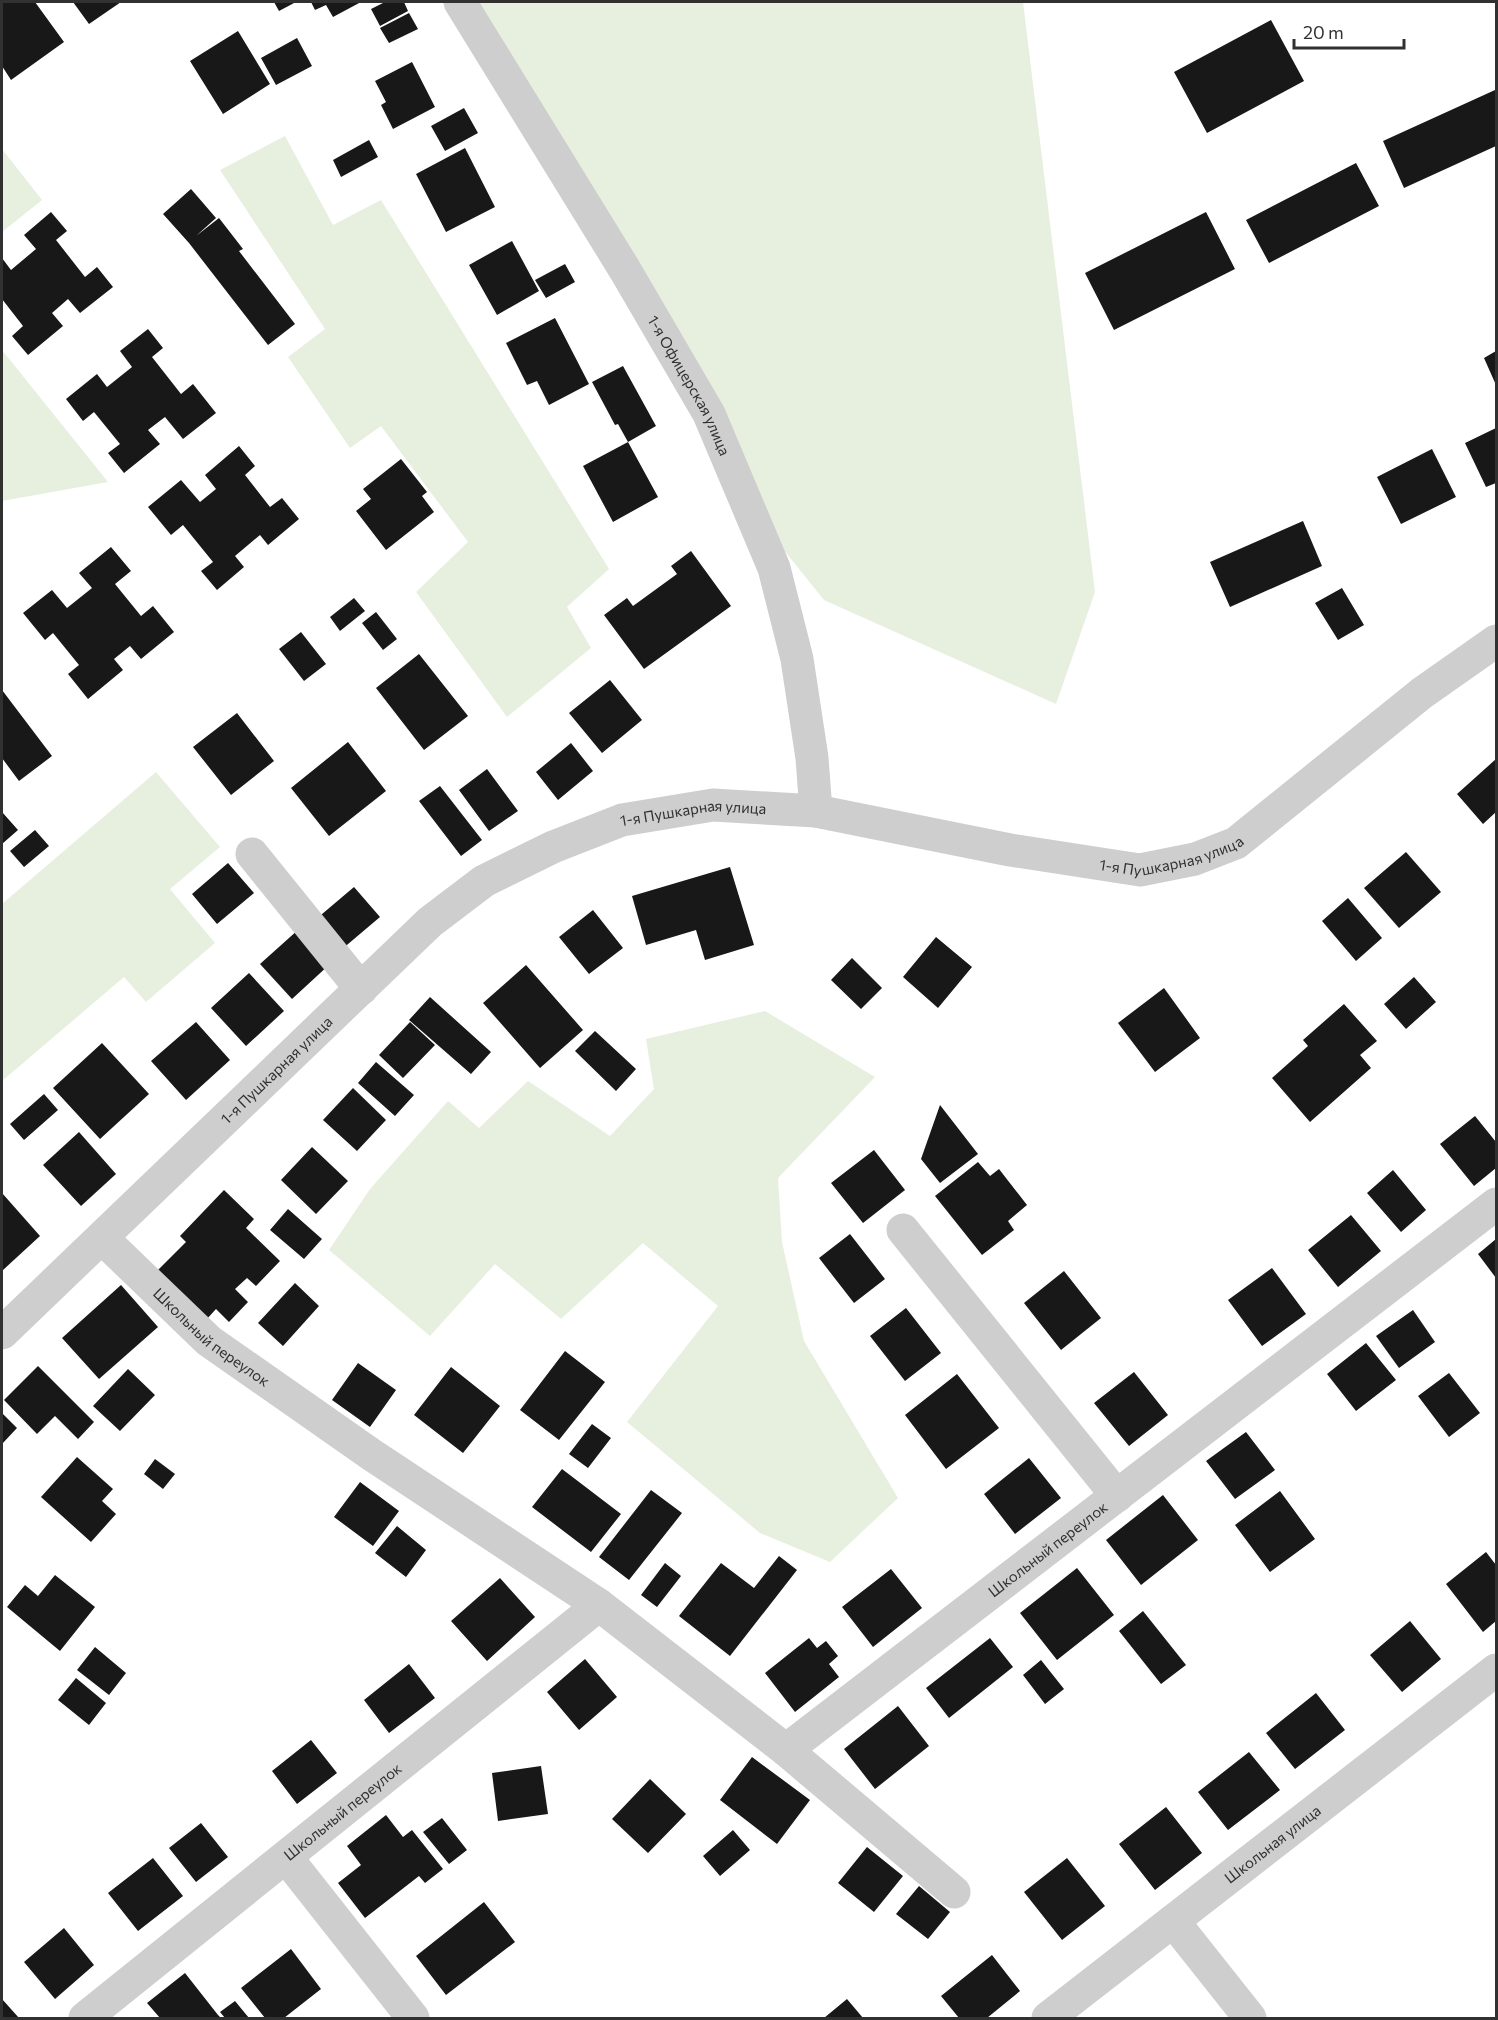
<svg xmlns="http://www.w3.org/2000/svg" width="1498" height="2020" font-family="Commissioner,sans-serif">
<style>
.green{fill:#e7efdf}
.building{fill:#181818}
.lines{fill:none;stroke-linecap:round;stroke-linejoin:round}
.minor{stroke:#cecece;stroke-width:33}
.labels{text-anchor:middle;dominant-baseline:central;stroke-width:6;stroke-linejoin:round;paint-order:stroke}
.street-label{font-size:15px;fill:#313131;stroke:#fff}
</style>
<rect width="100%" height="100%" fill="#fff"/>
<path class="green" d="M478,2H1023L1095,592L1056,704L824,600L741,497Z
M285,136L333,225L381,200L609,569L567,607L591,648L507,717L416,592L468,542L381,426L350,448L288,357L325,329L220,170Z
M2,149L42,200L2,232Z
M2,350L108,482L2,501Z
M156,772L220,847L170,889L215,943L146,1002L124,977L2,1081V904Z
M765,1011L875,1077L778,1178L782,1242L804,1341L898,1498L830,1562L760,1533L627,1422L718,1306L643,1243L561,1319L495,1264L430,1336L329,1250L370,1189L448,1101L479,1128L528,1081L610,1136L654,1089L646,1039Z"/>
<path class="building" d="M2,2H35L64,42L11,80L2,66Z
M73,2H121L89,24Z
M274,2H296L279,11Z
M311,2H361L333,17L326,5L315,10Z
M385,2H404L408,11L380,26L371,9Z
M409,13L418,29L389,43L380,28Z
M1271,20L1304,81L1207,133L1174,72Z
M238,31L270,84L223,114L190,61Z
M297,38L312,66L276,85L261,58Z
M412,62L435,107L393,129L381,105L386,102L375,81Z
M1495,90L1496,146L1404,188L1383,141Z
M464,108L478,133L445,151L431,126Z
M369,140L378,157L341,177L333,160Z
M465,148L495,207L446,232L416,174Z
M1356,163L1379,206L1269,263L1246,220Z
M191,189L216,218L196,236L219,218L243,249L239,251L295,324L268,345L189,243L163,214Z
M51,212L67,231L56,240L85,277L97,267L113,287L80,313L68,299L52,313L63,326L28,355L12,336L23,326L2,299V258L11,270L36,249L24,235Z
M1206,212L1235,269L1114,330L1085,273Z
M512,241L539,291L497,315L469,265Z
M565,264L575,282L546,298L535,280Z
M555,318L589,384L549,405L537,381L527,385L506,343Z
M148,329L163,348L152,357L181,394L193,384L216,413L183,439L165,417L148,430L160,444L124,473L108,453L120,444L94,412L83,421L66,399L97,374L107,387L132,367L120,351Z
M1496,351V385L1484,358Z
M623,366L656,426L628,442L618,424L615,425L592,382Z
M1496,428V483L1486,487L1465,443Z
M628,442L658,497L613,522L583,466Z
M239,446L255,466L245,475L270,507L282,498L299,519L268,545L260,535L235,556L244,567L217,590L201,571L213,562L183,525L171,535L148,507L181,480L200,502L216,489L205,475Z
M1432,449L1456,497L1401,524L1377,477Z
M401,459L427,492L422,496L434,512L386,550L356,511L371,499L363,489Z
M1303,521L1322,566L1230,607L1210,562Z
M111,547L131,571L115,584L141,616L153,606L174,632L141,659L130,646L114,659L123,670L88,699L68,674L79,665L53,633L45,640L23,613L52,590L67,608L92,588L79,573Z
M691,551L731,606L644,669L604,615L627,598L633,606L677,574L671,566Z
M1342,588L1364,625L1338,640L1315,603Z
M354,598L365,611L340,631L330,617Z
M376,612L397,639L383,650L362,623Z
M301,632L326,664L304,681L279,649Z
M419,654L468,716L424,750L376,688Z
M610,680L642,720L602,753L569,713Z
M2,690L52,756L19,781L2,758Z
M237,713L274,761L231,795L193,747Z
M348,742L386,791L329,836L291,788Z
M571,743L593,771L558,800L536,772Z
M1496,759V812L1483,824L1457,794Z
M487,769L518,811L489,831L459,790Z
M440,786L482,840L461,856L419,801Z
M2,812L18,830L2,844Z
M35,830L49,846L24,867L10,851Z
M1406,852L1441,892L1399,928L1364,888Z
M228,863L254,893L217,924L192,894Z
M730,867L754,945L705,960L696,930L646,945L632,896Z
M354,887L380,917L341,950L315,920Z
M1348,898L1382,938L1356,961L1322,921Z
M593,910L623,948L589,974L559,937Z
M299,929L330,964L292,999L260,964Z
M936,937L972,967L938,1008L903,977Z
M852,958L882,988L861,1009L831,980Z
M526,965L583,1030L540,1068L483,1003Z
M249,973L284,1011L246,1046L211,1008Z
M1414,977L1436,1002L1406,1029L1384,1004Z
M1164,988L1200,1038L1155,1072L1118,1023Z
M430,997L491,1052L471,1074L409,1020Z
M1344,1004L1377,1041L1360,1055L1371,1068L1310,1122L1272,1078L1308,1046L1303,1040Z
M196,1022L230,1060L186,1100L151,1061Z
M410,1022L435,1045L403,1078L379,1055Z
M595,1031L636,1069L616,1091L575,1051Z
M102,1043L149,1094L100,1139L53,1088Z
M376,1062L414,1095L395,1116L358,1083Z
M353,1088L386,1120L357,1151L323,1120Z
M44,1094L58,1110L24,1140L10,1124Z
M940,1105L978,1154L940,1183L921,1159Z
M1475,1116L1496,1142V1168L1474,1186L1440,1144Z
M79,1132L116,1174L81,1206L43,1165Z
M312,1147L348,1181L316,1214L281,1180Z
M874,1150L905,1190L863,1223L831,1183Z
M978,1162L990,1176L999,1169L1027,1205L1008,1221L1014,1230L982,1255L935,1196Z
M1393,1170L1426,1210L1401,1232L1367,1193Z
M224,1190L254,1219L246,1228L280,1261L256,1286L247,1278L235,1289L248,1302L229,1322L216,1309L206,1320L156,1272L186,1242L180,1236Z
M2,1193L40,1236L3,1270L2,1269Z
M288,1209L322,1239L304,1259L270,1230Z
M1351,1215L1381,1251L1338,1287L1308,1250Z
M850,1234L885,1279L854,1303L819,1258Z
M1496,1239V1278L1478,1254Z
M1272,1268L1306,1314L1262,1346L1228,1300Z
M1064,1271L1101,1318L1061,1350L1024,1303Z
M295,1283L319,1306L283,1346L258,1323Z
M121,1285L158,1327L99,1379L62,1338Z
M906,1308L941,1353L905,1381L870,1336Z
M1413,1310L1435,1342L1399,1368L1376,1336Z
M1366,1343L1396,1380L1356,1411L1327,1374Z
M565,1351L605,1382L559,1440L520,1410Z
M358,1363L396,1390L370,1427L332,1400Z
M38,1366L94,1422L78,1439L55,1416L37,1434L4,1400Z
M451,1367L500,1406L463,1453L414,1415Z
M128,1369L155,1395L120,1431L93,1406Z
M1134,1372L1168,1415L1129,1446L1094,1403Z
M1449,1373L1480,1413L1449,1437L1418,1396Z
M957,1374L999,1428L946,1469L905,1415Z
M2,1413L17,1428L2,1444Z
M592,1424L611,1438L588,1468L569,1454Z
M1246,1432L1275,1470L1235,1499L1206,1461Z
M77,1457L113,1489L102,1501L116,1514L91,1542L41,1497Z
M1029,1458L1061,1498L1015,1534L984,1494Z
M155,1459L175,1474L163,1489L144,1474Z
M562,1469L621,1514L591,1552L532,1507Z
M360,1482L399,1511L373,1546L334,1517Z
M651,1490L682,1513L629,1580L599,1557Z
M1280,1491L1315,1539L1270,1572L1235,1525Z
M1163,1495L1198,1540L1141,1585L1106,1540Z
M397,1526L426,1550L406,1577L375,1553Z
M1486,1552L1496,1565V1621L1483,1632L1446,1584Z
M779,1556L797,1570L730,1656L679,1616L721,1563L754,1588Z
M665,1563L681,1576L657,1607L641,1595Z
M1077,1568L1114,1615L1057,1660L1020,1613Z
M891,1569L922,1608L873,1647L842,1607Z
M55,1575L95,1607L60,1651L7,1607L25,1585L38,1596Z
M500,1578L535,1617L487,1661L451,1621Z
M1143,1611L1186,1665L1161,1684L1119,1631Z
M1410,1621L1441,1659L1402,1692L1370,1655Z
M809,1638L817,1648L826,1641L838,1656L829,1664L839,1677L795,1712L765,1673Z
M990,1638L1013,1667L949,1718L926,1688Z
M95,1647L126,1673L109,1695L77,1670Z
M585,1659L617,1697L579,1730L547,1692Z
M1041,1660L1064,1689L1045,1704L1023,1675Z
M409,1664L435,1698L389,1733L364,1700Z
M76,1678L106,1703L89,1725L58,1700Z
M1316,1693L1345,1730L1295,1769L1266,1733Z
M898,1706L929,1746L875,1789L844,1749Z
M311,1740L337,1773L297,1804L272,1771Z
M1249,1752L1280,1790L1228,1830L1198,1792Z
M752,1757L810,1800L777,1844L720,1800Z
M541,1766L548,1814L498,1821L492,1773Z
M650,1779L686,1814L648,1853L612,1819Z
M1166,1807L1202,1853L1155,1890L1119,1844Z
M386,1815L403,1837L412,1830L443,1869L425,1883L419,1876L365,1918L338,1883L361,1865L347,1846Z
M442,1818L467,1850L449,1864L423,1832Z
M201,1823L228,1857L196,1882L169,1848Z
M733,1830L750,1850L720,1876L703,1856Z
M867,1847L903,1876L874,1912L838,1883Z
M153,1858L183,1896L138,1931L108,1893Z
M1067,1858L1105,1906L1062,1940L1024,1892Z
M919,1886L950,1912L928,1939L896,1914Z
M484,1902L515,1942L446,1995L416,1956Z
M64,1928L94,1965L55,1999L24,1962Z
M291,1949L321,1989L284,2018H265L241,1988Z
M992,1955L1020,1991L987,2018H959L941,1996Z
M185,1973L218,2015L221,2018H160L147,2003Z
M2,1999L19,2018H2Z
M847,1999L863,2018H824Z
M235,2001L249,2018H225L220,2012Z"/>
<g class="lines">
<g class="minor">
<path id="s1" d="M460,2L625,270L709,414L774,568L797,659L812,758L816,811"/>
<path d="M252,854L361,989"/>
<path d="M903,1230L1117,1496"/>
<path id="s2" d="M102,1238L209,1341L372,1455L599,1605"/>
<path id="s3" d="M2,1333L430,922L484,881L553,847L622,820L713,805L816,811L1010,850L1140,870L1195,859L1236,843L1422,693L1496,641"/>
<path d="M786,1750L954,1892"/>
<path d="M286,1857L413,2018"/>
<path d="M1173,1921L1250,2018"/>
<path id="s4" d="M85,2018L599,1605L786,1750L1496,1204"/>
<path id="s5" d="M1048,2018L1496,1670"/>
</g>
</g>
<g class="labels">
<g class="street-label">
<text stroke="none"><textPath href="#s1" startOffset="447">1-я Офицерская улица</textPath></text>
<text stroke="none"><textPath href="#s3" startOffset="884">1-я Пушкарная улица</textPath></text>
<text stroke="none"><textPath href="#s3" startOffset="1370">1-я Пушкарная улица</textPath></text>
<text stroke="none"><textPath href="#s3" startOffset="380">1-я Пушкарная улица</textPath></text>
<text stroke="none"><textPath href="#s2" startOffset="148">Школьный переулок</textPath></text>
<text stroke="none"><textPath href="#s4" startOffset="1226">Школьный переулок</textPath></text>
<text stroke="none"><textPath href="#s4" startOffset="330">Школьный переулок</textPath></text>
<text stroke="none"><textPath href="#s5" startOffset="284">Школьная улица</textPath></text>
</g>
</g>
<rect width="1498" height="2020" fill="none" stroke="#313131" stroke-width="6"/>
<path d="M1294 39v9h110v-9" fill="none" stroke="#313131" stroke-width="3"/>
<text x="1303" y="39" font-size="18" fill="#313131" stroke="#ffffff" stroke-width="4.5" paint-order="stroke">20 m</text>
</svg>
